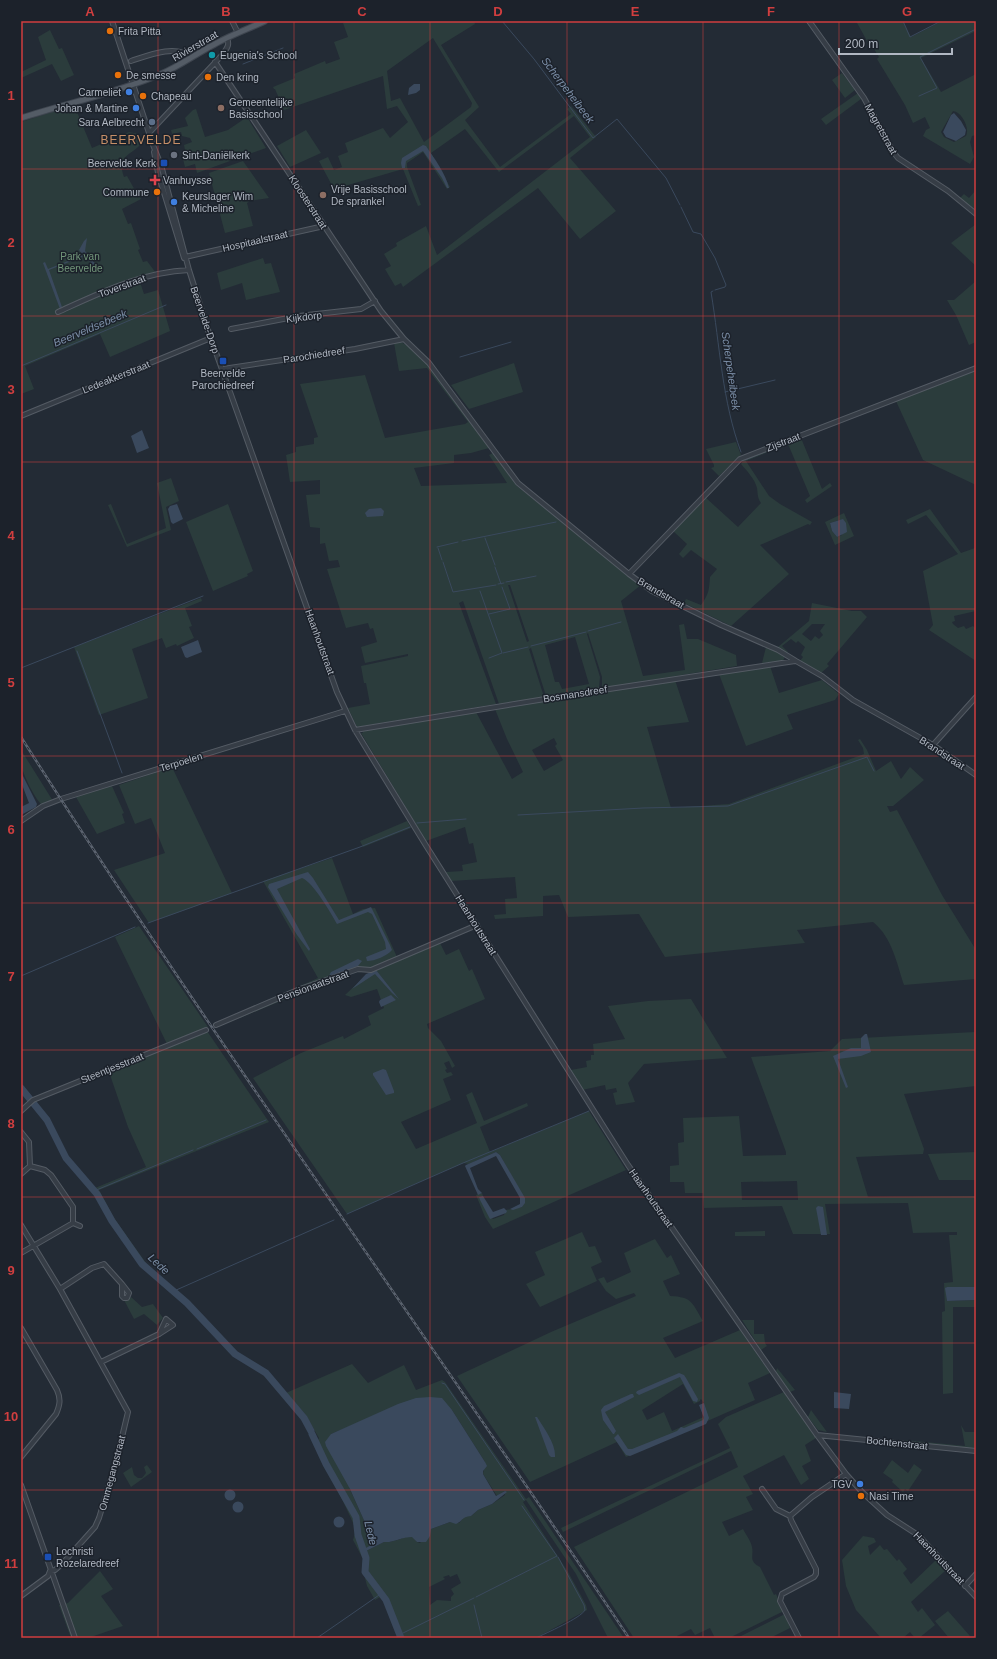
<svg xmlns="http://www.w3.org/2000/svg" width="997" height="1659" font-family="Helvetica,sans-serif">
<style>
.green{fill:#2b3c3c;fill-rule:evenodd}
.water{fill:#3a495d}
.lines{fill:none;stroke-linecap:round;stroke-linejoin:round}
.stream{stroke:#3a495d;stroke-width:1}
.river{stroke:#3a495d;stroke-width:7}
.minor-casing{stroke:#545b64;stroke-width:6}
.major-casing{stroke:#3f4650;stroke-width:7}
.minor{stroke:#363d46;stroke-width:4}
.major{stroke:#545c66;stroke-width:5}
.rail-casing{stroke:#5c6470;stroke-width:2.5}
.rail{stroke:#1c222b;stroke-width:1;stroke-dasharray:3;stroke-linecap:butt}
.grid{fill:none;stroke:#d03e3f;stroke-width:1;stroke-opacity:0.55}
.food-dot{fill:#e8710a;stroke:#1c222b;stroke-width:1.5}
.culture-dot{fill:#0f9aa8;stroke:#1c222b;stroke-width:1.5}
.shop-dot{fill:#3f7fe0;stroke:#1c222b;stroke-width:1.5}
.education-dot{fill:#8d6e63;stroke:#1c222b;stroke-width:1.5}
.service-dot{fill:#5c6f8a;stroke:#1c222b;stroke-width:1.5}
.worship-dot{fill:#6b7280;stroke:#1c222b;stroke-width:1.5}
.transit-dot{fill:#1a4fb4;stroke:#1c222b;stroke-width:1.5}
.health-dot{fill:#e0444e;stroke:#1c222b;stroke-width:1.5}
.labels{text-anchor:middle;dominant-baseline:central;stroke-width:3;stroke-linejoin:round;paint-order:stroke}
.poi-label{font-size:10px;fill:#b1b8c3;stroke:#1c222b;text-anchor:start}
.street-label{font-size:10px;fill:#b1b8c3;stroke:#1c222b}
.park-label{font-size:10px;fill:#72967a;stroke:#1c222b}
.water-label{font-size:11px;font-style:italic;fill:#7c8fa8;stroke:#1c222b}
.quarter-label{font-size:12px;letter-spacing:1px;fill:#c68f68;stroke:#1c222b}
.neatline{fill:none;stroke:#d03e3f;stroke-width:1.5}
.grid-label{font-size:13px;text-anchor:middle;font-weight:bold;fill:#d03e3f}
</style>
<rect width="100%" height="100%" fill="#232b35"/>
<path class="green" d="M348,21H474L475,24L441,45L479,107L465,120L500,167L571,114L567,109L571,106L596,137L570,158L616,211L580,239L538,188L403,287L401,283L395,286L385,269L391,266L384,254L397,246L396,243L426,226L437,255L590,137L574,116L499,172L465,129L431,153L450,187L447,189L423,152L407,163V167L421,205L418,206L403,169L348,185L335,191L319,161L328,157L334,170L342,167L338,156L348,152L345,143L383,128L390,138L408,122L397,106L387,109L383,76L284,110L275,89H274L273,87L295,78L294,74L325,61L326,64L340,59L334,42L348,37L343,23ZM433,38L472,103L471,107L424,142L400,98L391,101L387,71Z
M856,21H903L911,37L942,21H976V31L921,58L941,92L976,74V135L972,136L970,142L974,157L970,164L923,136L926,130L930,128L925,117L913,123L905,105L877,59L879,57L874,49L872,50ZM953,111C962,112 970,128 966,136L954,142L944,137L941,132Z
M50,30L59,49L62,48L74,75L61,81L52,64L21,78V72L46,60L38,37Z
M842,73L855,90L845,98L832,80Z
M858,93L861,99L826,125L821,119Z
M74,105L92,148L129,132L139,134L142,143C131,156 116,155 124,177L127,176L136,192L141,189L143,193L139,195L141,199L122,209L128,224L131,223L140,249L138,250L143,262L147,261L156,273L138,276L144,294L158,290L170,331L110,357L100,334L25,366L34,389L21,394V122Z
M196,109L205,137L228,130L247,117L266,148L197,173L195,164L185,167L182,155L184,154L183,151L185,150L184,145L192,142L190,138L182,136L181,132L172,134L171,130L188,126L185,118L193,110Z
M306,130L321,153L290,167L277,146Z
M243,161L269,198L250,201L247,203L253,226L225,233L209,173Z
M976,190V210L975,211L960,198L964,194L969,198Z
M976,224V266L951,243Z
M263,258L265,264L271,263L280,292L246,300L242,283L221,290L217,273Z
M976,281V342L969,345L956,315L947,300H954Z
M400,342C423,348 474,426 489,448L471,453L454,455V463L414,468L421,486L507,483L489,455L493,453L517,486L641,585L621,601L643,676L685,670L679,625L684,624L687,639H698L736,655L737,666L602,688V677L588,633L587,634L600,677L599,688L546,696L531,648L529,649L544,697L499,704L463,601L459,603L496,704L357,727L348,708L370,704L366,683H364L361,666L408,656V654L365,663L361,647L377,642L373,628L370,629L368,623L346,628L327,569L340,567L338,560L329,561L325,543L320,544V528L310,527L306,495L320,494V480L290,482L286,455L296,452V447L314,444V438L318,437L300,384L365,375L385,438L465,424L468,422L427,368L399,371L394,343ZM508,585H510L529,641L527,642ZM575,637L589,684L562,689L559,682H555L545,645Z
M514,363L523,392L469,409L451,385Z
M976,369V485L923,460L896,401Z
M872,409L801,438L822,489L830,483L832,486L807,503L805,500L810,496L788,444L746,461L769,496L780,504L812,522L810,525L808,524L760,545L789,574L731,626L684,603L686,599L701,605C709,594 709,590 710,577L717,569L691,550L683,558L679,554L687,544L673,531L705,497L738,527L761,503C757,497 758,494 757,488C755,479 746,470 741,464L745,458Z
M736,442L741,455L719,476L711,468L714,467V465L706,449Z
M171,478L179,501L166,507L171,530L127,547L108,505L111,504L127,544L166,528L157,483Z
M228,504L253,571L247,574L248,576L213,591L186,522Z
M930,509L961,553L975,548L976,611L954,616L955,621L952,622L953,624L958,628L964,626L966,629L973,626L976,629V661L929,630L933,625L923,571L958,554L926,515L908,524L906,520Z
M844,513L854,536L835,545L825,522ZM840,520L842,535L837,537L832,531L830,523Z
M201,598L202,601L185,608L192,626L189,627L194,638L177,646L176,644L166,648L162,638L132,649L148,698L99,715L74,647Z
M812,603L852,611H861L867,617L827,664L829,666L821,673L800,661L803,657L801,655L805,647L798,641L796,643L791,639L782,646L788,652L787,654L777,649L778,647L809,621ZM812,624H825L820,631L823,635L819,639L815,636L811,641L802,634Z
M766,647L785,656L783,661L762,663Z
M770,666L779,693L822,680L839,694L835,700L787,715L793,729L746,746L719,674Z
M675,680L689,722L647,727L671,808L729,804L864,754L863,748L858,740L860,739L867,750L876,771L891,761L901,779L910,767L924,780L893,806H887L890,812L897,810L942,895L976,950V979L904,985C897,964 892,937 873,922L797,930L805,943L665,957L639,914L568,917L559,895L543,896V916L495,919L494,915L506,914L505,899L517,898L515,877L451,881L446,872L463,871L462,865L477,862L473,843L469,844L465,827L426,841L361,733H363L362,730L476,712L512,779L523,772L507,739L495,709ZM554,738L557,744L555,746L563,760L544,771L532,750Z
M21,750L53,801L41,804C34,797 22,773 21,763C20,759 21,754 21,750Z
M172,767L232,893L149,923L114,870L165,853L151,818L135,824L119,785Z
M112,786L124,813L122,814L125,823L97,834L76,797Z
M407,821L411,828L363,847L360,841Z
M332,858L353,914L363,909L375,908L397,957L374,967L321,981L323,986L310,992L307,990L240,1018L238,1014L318,978L263,881Z
M139,926L208,1027L167,1044L115,937Z
M440,943L446,955L459,949L469,971L472,969L485,999L427,1024L428,1028L441,1041L455,1066L452,1068L449,1061L444,1063L447,1069L445,1070L447,1073L451,1072L453,1075L443,1079L451,1100L401,1122L416,1149L477,1123L466,1095L472,1092L484,1121L527,1103L528,1106L480,1127L490,1152L589,1111L626,1170L493,1229L485,1217L476,1195L482,1193L483,1196L479,1197L493,1219L504,1215L506,1210L522,1207L525,1200L500,1155L496,1152L469,1164L463,1163L347,1214L253,1078L301,1053L343,1036L344,1039L371,1025L368,1016L384,1008L377,989L351,997L345,995L362,979L376,970Z
M691,999L727,1058L644,1064L628,1083L635,1102L616,1105L613,1093L617,1092L616,1088L606,1090L605,1085L582,1090L571,1070L587,1067L586,1061L591,1060V1055H594L593,1044L625,1039L608,1006L648,1001Z
M207,1031L269,1122L99,1190L114,1218L146,1263L144,1264L126,1240L96,1191L67,1157L52,1127H53L69,1158L95,1188L146,1167L128,1127L109,1072Z
M975,1032L976,1037V1086L904,1094L924,1149L923,1154L856,1157L868,1197L976,1196V1287H946L947,1301L976,1300V1307H953V1393L943,1394L942,1312L945,1311L944,1283L953,1282L949,1235H957V1232L913,1233L908,1203L825,1204L830,1234H793L782,1206L704,1208L703,1193H685L684,1182H670V1166L679,1165L678,1143L684,1142L683,1118L739,1116L743,1156L786,1155V1152L751,1057L830,1051L842,1039ZM797,1181L798,1200H742L741,1182Z
M976,1152V1180H939L928,1154Z
M765,1231V1236H735V1232Z
M582,1232L589,1247L595,1246L602,1262L591,1267L597,1281L540,1307L526,1284L545,1275L535,1252Z
M655,1239L667,1258L671,1255L680,1274L663,1281L670,1296C693,1297 692,1303 703,1321L663,1338L675,1358L740,1330L770,1373L748,1383L755,1400L626,1457L617,1442L530,1482L457,1376L551,1332L636,1296L634,1293L616,1299L606,1291L598,1279L604,1277L607,1283L631,1272L624,1253ZM683,1384L694,1404L700,1401V1400L701,1399L704,1403L700,1405L706,1416L672,1431L664,1412L647,1420L642,1410Z
M131,1297L142,1307L153,1304L163,1318L157,1325L144,1314L134,1319L124,1300H127Z
M742,1320H754V1334H764L765,1343L767,1346L761,1350Z
M352,1364L368,1383L404,1365L416,1390L442,1380L445,1382L526,1499L529,1497L624,1638H608L576,1574L526,1500L523,1502L568,1572L586,1605L587,1610L536,1638H403L389,1607H386L382,1596L375,1600L367,1586L362,1566L363,1559L353,1540L356,1530C344,1500 327,1473 315,1444L319,1438L305,1414L286,1393ZM452,1410L485,1462L483,1474L497,1496L505,1491V1495L492,1504L478,1510L471,1516H465L459,1523L450,1522L431,1529L420,1543L417,1542L412,1536C403,1537 393,1543 384,1542L366,1551L365,1549L373,1544L371,1536L350,1489L331,1434L365,1420ZM457,1574L461,1583L451,1589L454,1594L451,1597V1601L437,1600L430,1605L429,1587L445,1579L443,1577L449,1575L450,1577Z
M777,1368L795,1390L790,1392L776,1372Z
M784,1392L816,1438L805,1445L811,1461L802,1466L809,1479L801,1485L784,1455L743,1476L753,1494L746,1497L753,1510L722,1522L729,1536L743,1529C746,1535 751,1541 752,1547C754,1556 748,1561 760,1567L774,1595L776,1594L784,1611L729,1638H715L710,1628L695,1635L691,1629L677,1636L678,1638H634L574,1547L738,1467L731,1451L563,1532L561,1528L730,1448L718,1424L726,1417Z
M811,1410L827,1432L818,1430L808,1417Z
M961,1425L965,1432H976V1450L906,1442L905,1440L965,1446Z
M892,1460L908,1473L914,1464L922,1470L908,1491L905,1489L903,1492L892,1482L893,1480L883,1473Z
M147,1465L152,1472L131,1487L123,1473L132,1467L134,1475L138,1478H142L146,1473L144,1467Z
M863,1536L874,1538L876,1542L868,1546L870,1555L880,1545L884,1550L887,1549L897,1561L899,1559L907,1569L903,1573L911,1584L936,1560L946,1570L911,1602L918,1612L922,1608L935,1625L919,1638H915L910,1632L903,1638H881L856,1610L846,1586L842,1560Z
M100,1571L113,1589L101,1596L123,1626L88,1638H71L59,1605L68,1603Z
M948,1611L970,1636L967,1638H949L935,1621Z
M785,1614L790,1628L770,1638H737Z"/>
<path class="water" d="M414,84H420V90L416,93L408,95L409,88Z
M954,113L961,121L966,130L965,135L956,141L946,137L943,132L951,115Z
M423,145L426,146C434,158 446,174 449,188H447L442,178L423,151L406,161L405,168H402L401,163L402,158Z
M87,238L85,251L97,266L95,267L84,256L49,270L62,307L60,309L43,263L45,262L48,269L83,255L79,250L84,241Z
M142,430L149,448L137,453L131,436Z
M177,504L183,519L173,524L171,522L168,509L170,506Z
M381,508L384,511L383,516L367,517L365,513L369,509Z
M843,519L846,523L847,532L837,537L832,531L830,523Z
M198,640L202,652L187,658L185,657L181,647Z
M21,772L37,804L36,807L21,815V807L29,803L21,782Z
M308,872L313,878L339,920L371,907L390,945L392,950C387,956 375,961 367,961L366,957L386,949L385,942L372,914L368,912L337,924C331,913 313,882 302,878L277,889L310,949L309,951L297,935L268,887L269,884Z
M358,959L362,961L358,966L332,976H329L331,972Z
M376,970L399,999L392,993L375,974L352,989L366,974Z
M391,995L396,1000L381,1007L379,1002L380,1000Z
M865,1034H867L871,1052L861,1056L838,1059L848,1087L846,1088L833,1056L851,1048H861V1038Z
M383,1069L386,1070L394,1091V1093L386,1095L373,1075V1073Z
M496,1152L500,1155L525,1198V1203L522,1207L513,1210L510,1209L520,1204V1198L496,1156L470,1168L478,1189L482,1193L478,1195L465,1166L466,1165Z
M483,1196L493,1212L504,1208L507,1211L506,1213L490,1219L480,1200L479,1197Z
M818,1206L823,1207L827,1235H821L816,1208Z
M947,1287H976V1300L947,1301L945,1288Z
M679,1373L684,1375L686,1378L698,1399L697,1402L693,1401L680,1377L639,1395L636,1393L637,1391Z
M834,1392L851,1394L849,1409L834,1408Z
M631,1394H633L634,1397L605,1412L616,1431L614,1434H613L603,1420L601,1410L604,1406Z
M430,1397L442,1398L452,1410L485,1462L487,1466L483,1471V1474L496,1496L505,1491L507,1492L492,1504L478,1510L471,1516C461,1517 463,1521 456,1524L450,1522L431,1529L430,1536L426,1542H417L412,1537C402,1537 393,1543 384,1542L366,1551L364,1549L373,1544L371,1536L350,1489L326,1446L325,1442L331,1434L398,1404L416,1398Z
M704,1403L709,1418L706,1424L630,1456L626,1455L614,1438L618,1434L628,1449H632L677,1431L681,1427L684,1428L703,1420L704,1418L699,1405Z
M535,1417H537C544,1428 556,1444 555,1457H551L549,1455Z
M224.5 1495a5.5 5.5 0 1 1 11 0a5.5 5.5 0 1 1-11 0Z
M232.5 1507a5.5 5.5 0 1 1 11 0a5.5 5.5 0 1 1-11 0Z
M333.5 1522a5.5 5.5 0 1 1 11 0a5.5 5.5 0 1 1-11 0Z"/>
<g class="lines">
<path class="stream" d="M502,21L534,59L593,138L617,119L666,178L680,205
M903,21L910,37L941,21
M243,64L283,48
M919,96L937,88L920,57L976,29
M681,207L693,232L701,234L715,258L726,285L725,287L715,290
M713,291L711,292C720,346 722,401 741,452
M460,357L511,342
M21,366L166,305
M725,392L775,380
M745,460L770,450
M485,538L495,565
M462,541L556,522
M437,547L458,542
M438,548L442,560
M443,562L453,592L496,585
M495,567L501,584
M506,582L536,576
M498,584L504,583
M480,591L502,653L489,658
M489,614L510,609L502,587
M588,631L621,622
M531,646L586,632
M77,651L122,773
M503,653L528,647
M21,668L203,596
M518,815L643,808L728,806L867,757L874,771
M417,823L466,819
M148,923L360,847L410,827
M21,976L135,927
M197,1149L266,1120
M94,1191L193,1150
M347,1214L463,1163L589,1111
M174,1291L334,1220
M442,1383L445,1384L524,1500
M476,1597L557,1556L522,1506
M474,1605L482,1638
M399,1635L474,1598
M317,1638L382,1593
M536,1638C546,1633 581,1618 585,1610L584,1605L558,1557"/>
<path class="river" d="M21,1088L47,1120L66,1158L97,1194L112,1221L142,1264L187,1303L235,1354L266,1373L304,1418L311,1431
M312,1434L326,1464L356,1517L358,1535L366,1558L365,1572L386,1600L401,1638"/>
<g class="minor-casing">
<path id="minor" d="M112,21L153,145L161,165L189,270L209,333L337,692L355,730L425,844L628,1165L817,1435L846,1474L862,1492L887,1515L918,1535L976,1597
M232,21L238,33
M809,21L864,98L894,153L898,158L948,191L976,214
M131,61C149,55 175,44 192,57
M215,62L381,311L404,339L429,363L518,483L629,574L652,591L721,625L778,650L796,661L822,676L853,700L933,745L976,775
M149,133L223,54C227,48 230,45 227,38
M154,152L158,173L184,258
M185,257L324,226
M58,312C100,293 142,272 189,270
M231,329L299,316L361,309L375,301
M223,369L355,349L404,339
M21,416L211,338
M629,574L740,459L976,368
M355,730L576,694L795,661
M933,745L976,697
M21,821L43,806L61,799L345,711
M216,1025L300,989L358,969L371,970L477,925
M21,1111L33,1100L206,1030
M21,1132L29,1142L30,1166
M21,1174L30,1166
M73,1223L80,1226
M21,1225L60,1289L128,1412L116,1462L99,1518L95,1527L62,1564L55,1570L50,1571
M21,1253L73,1223V1207L51,1175L45,1170L30,1166
M60,1289L92,1268L104,1264L122,1284V1296L124,1298H127L129,1293L122,1284
M21,1328L57,1390C61,1399 60,1405 56,1414L21,1457
M101,1362L159,1334L173,1325L166,1319L159,1334
M817,1435L976,1451
M21,1485L75,1638
M762,1489L776,1509L790,1516L791,1520L816,1569V1574L814,1577L782,1594L780,1601L799,1638
M790,1516L812,1497L846,1474
M965,1586L976,1574
M21,1596L48,1576L50,1571"/>
</g>
<g class="major-casing">
<path id="major" d="M21,118C68,103 116,93 161,74C180,66 197,53 215,44C231,35 248,29 265,21"/>
</g>
<use href="#minor" class="minor"/>
<use href="#major" class="major"/>
<g class="rail-casing">
<path id="rail" d="M21,737C215,1043 428,1336 629,1638"/>
</g>
<use href="#rail" class="rail"/>
</g>
<path class="grid" d="M158,21V1638M294,21V1638M430,21V1638M567,21V1638M703,21V1638M839,21V1638M21,169H976M21,316H976M21,462H976M21,609H976M21,756H976M21,903H976M21,1050H976M21,1197H976M21,1343H976M21,1490H976"/>
<g class="food-dot">
<circle cx="110" cy="31" r="4"/>
<circle cx="118" cy="75" r="4"/>
<circle cx="208" cy="77" r="4"/>
<circle cx="143" cy="96" r="4"/>
<circle cx="157" cy="192" r="4"/>
<circle cx="861" cy="1496" r="4"/>
</g>
<circle class="culture-dot" cx="212" cy="55" r="4"/>
<g class="shop-dot">
<circle cx="129" cy="92" r="4"/>
<circle cx="136" cy="108" r="4"/>
<circle cx="174" cy="202" r="4"/>
<circle cx="860" cy="1484" r="4"/>
</g>
<g class="education-dot">
<circle cx="221" cy="108" r="4"/>
<circle cx="323" cy="195" r="4"/>
</g>
<circle class="service-dot" cx="152" cy="122" r="4"/>
<circle class="worship-dot" cx="174" cy="155" r="4"/>
<g class="transit-dot">
<rect x="160" y="159" width="8" height="8" rx="2"/>
<rect x="219" y="357" width="8" height="8" rx="2"/>
<rect x="44" y="1553" width="8" height="8" rx="2"/>
</g>
<path class="health-dot" d="M153 174h4v4h4v4h-4v4h-4v-4h-4v-4h4z"/>
<g class="labels">
<g class="poi-label">
<text x="118" y="31">Frita Pitta</text>
<text x="220" y="55">Eugenia's School</text>
<text x="126" y="75">De smesse</text>
<text x="216" y="77">Den kring</text>
<text x="121" y="92" text-anchor="end">Carmeliet</text>
<text x="151" y="96">Chapeau</text>
<text x="229" y="102">Gemeentelijke<tspan x="229" dy="12">Basisschool</tspan></text>
<text x="128" y="108" text-anchor="end">Johan &amp; Martine</text>
<text x="144" y="122" text-anchor="end">Sara Aelbrecht</text>
<text x="182" y="155">Sint-Daniëlkerk</text>
<text x="156" y="163" text-anchor="end">Beervelde Kerk</text>
<text x="163" y="180">Vanhuysse</text>
<text x="331" y="189">Vrije Basisschool<tspan x="331" dy="12">De sprankel</tspan></text>
<text x="149" y="192" text-anchor="end">Commune</text>
<text x="182" y="196">Keurslager Wim<tspan x="182" dy="12">&amp; Micheline</tspan></text>
<text x="223" y="373" text-anchor="middle">Beervelde<tspan x="223" dy="12">Parochiedreef</tspan></text>
<text x="852" y="1484" text-anchor="end">TGV</text>
<text x="869" y="1496">Nasi Time</text>
<text x="56" y="1551">Lochristi<tspan x="56" dy="12">Rozelaredreef</tspan></text>
</g>
<g class="street-label">
<text transform="translate(195 46) rotate(-30)">Rivierstraat</text>
<text transform="translate(881 129) rotate(61)">Magretstraat</text>
<text transform="translate(308 202) rotate(57)">Kloosterstraat</text>
<text transform="translate(255 241) rotate(-13)">Hospitaalstraat</text>
<text transform="translate(122 286) rotate(-20)">Toverstraat</text>
<text transform="translate(304 317) rotate(-7)">Kijkdorp</text>
<text transform="translate(205 320) rotate(71)">Beervelde-Dorp</text>
<text transform="translate(314 355) rotate(-9)">Parochiedreef</text>
<text transform="translate(116 377) rotate(-22)">Ledeakkerstraat</text>
<text transform="translate(783 442) rotate(-21)">Zijstraat</text>
<text transform="translate(661 593) rotate(30)">Brandstraat</text>
<text transform="translate(320 642) rotate(70)">Haanhoutstraat</text>
<text transform="translate(575 694) rotate(-9)">Bosmansdreef</text>
<text transform="translate(942 753) rotate(33)">Brandstraat</text>
<text transform="translate(181 762) rotate(-17)">Terpoelen</text>
<text transform="translate(476 925) rotate(58)">Haanhoutstraat</text>
<text transform="translate(313 986) rotate(-20)">Pensionaatstraat</text>
<text transform="translate(112 1068) rotate(-22)">Steentjesstraat</text>
<text transform="translate(651 1198) rotate(55)">Haanhoutstraat</text>
<text transform="translate(897 1443) rotate(6)">Bochtenstraat</text>
<text transform="translate(112 1473) rotate(-75)">Ommegangstraat</text>
<text transform="translate(939 1558) rotate(46)">Haenhoutstraat</text>
</g>
<g class="park-label">
<text x="80" y="256">Park van<tspan x="80" dy="12">Beervelde</tspan></text>
</g>
<g class="water-label">
<text transform="translate(568 90) rotate(53)">Scherpeheibeek</text>
<text transform="translate(90 328) rotate(-23)">Beerveldsebeek</text>
<text transform="translate(731 371) rotate(82)">Scherpeheibeek</text>
<text transform="translate(159 1264) rotate(43)">Lede</text>
<text transform="translate(371 1533) rotate(77)">Lede</text>
</g>
<g class="quarter-label">
<text x="141" y="140">BEERVELDE</text>
</g>
</g>
<rect width="997" height="1659" fill="none" stroke="#1c222b" stroke-width="44"/>
<path d="M839 48v6h113v-6" fill="none" stroke="#b1b8c3" stroke-width="2"/>
<text x="845" y="48" font-size="12" fill="#b1b8c3" stroke="#1c222b" stroke-width="3" paint-order="stroke">200 m</text>
<rect x="22" y="22" width="953" height="1615" class="neatline"/>
<g class="grid-label">
<text x="90" y="16">A</text>
<text x="226" y="16">B</text>
<text x="362" y="16">C</text>
<text x="498" y="16">D</text>
<text x="635" y="16">E</text>
<text x="771" y="16">F</text>
<text x="907" y="16">G</text>
<text x="11" y="100">1</text>
<text x="11" y="247">2</text>
<text x="11" y="394">3</text>
<text x="11" y="540">4</text>
<text x="11" y="687">5</text>
<text x="11" y="834">6</text>
<text x="11" y="981">7</text>
<text x="11" y="1128">8</text>
<text x="11" y="1275">9</text>
<text x="11" y="1421">10</text>
<text x="11" y="1568">11</text>
</g>
</svg>
